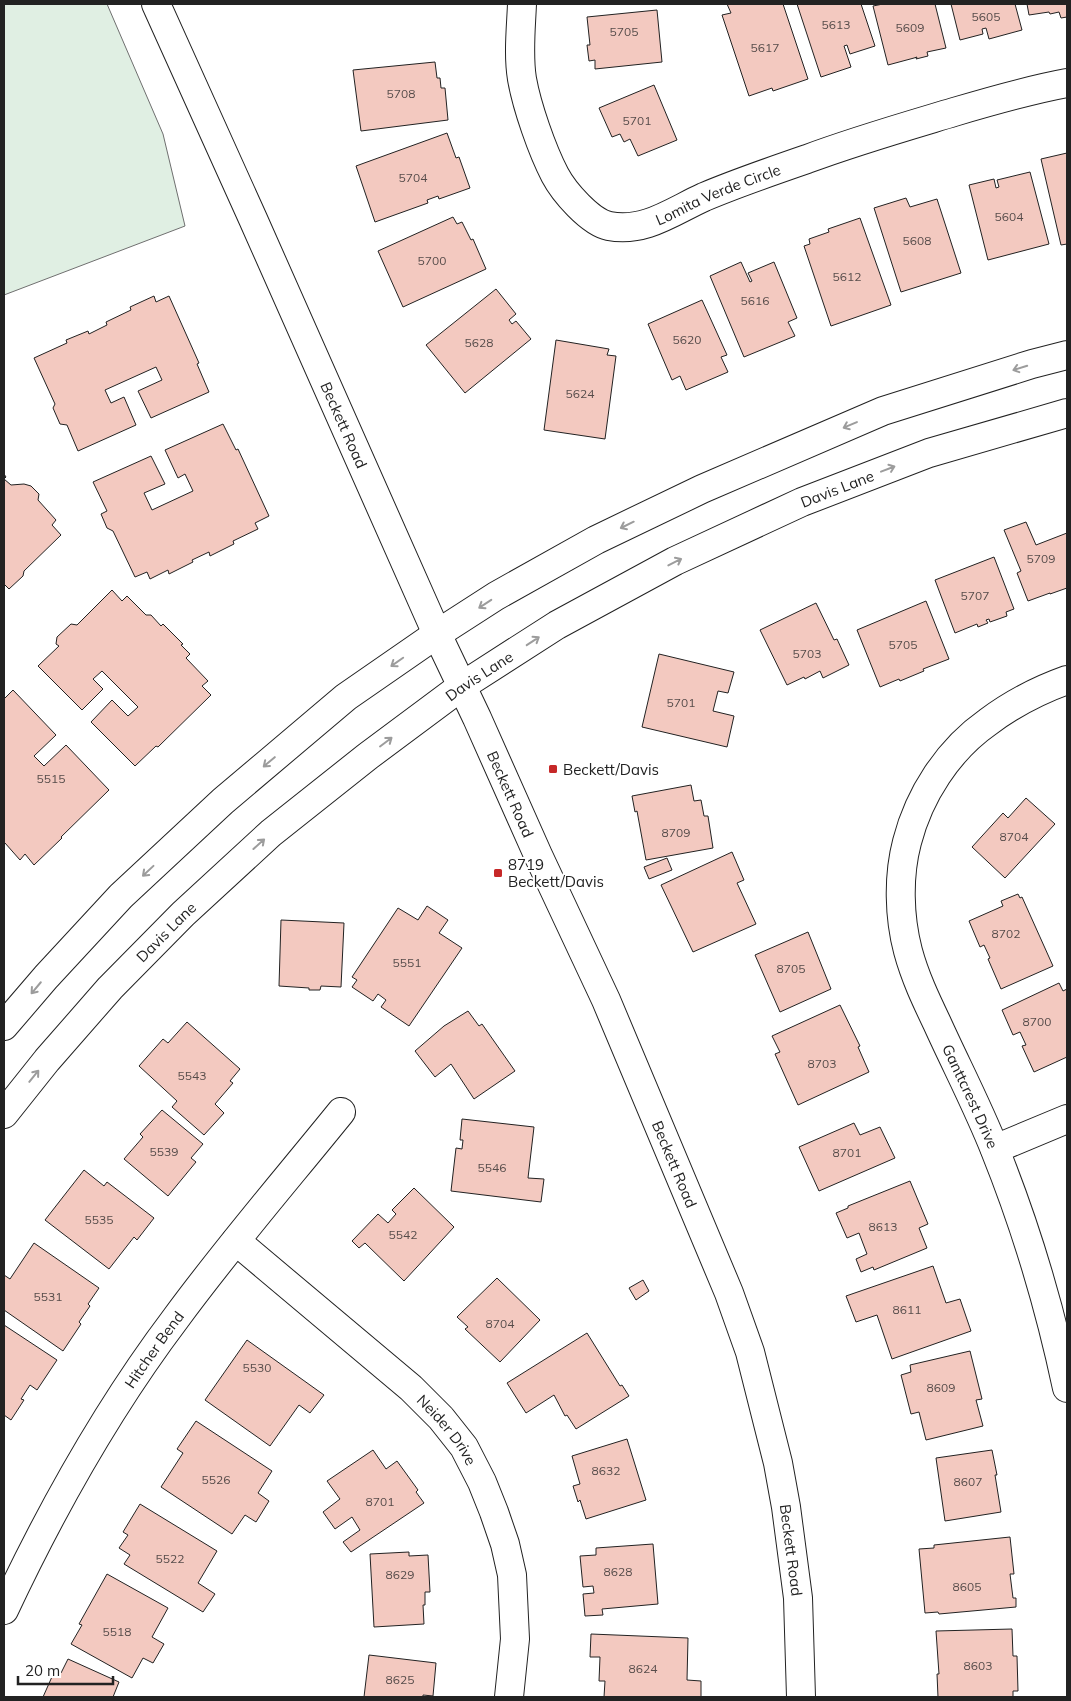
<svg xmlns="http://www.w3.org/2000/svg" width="1071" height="1701" font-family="Mulish,sans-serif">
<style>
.green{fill:#e0efe3;stroke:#6f6f6f}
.building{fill:#f3c9c0;stroke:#222}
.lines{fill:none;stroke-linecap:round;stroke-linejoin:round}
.minor-casing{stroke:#222;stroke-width:30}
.tertiary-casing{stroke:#222;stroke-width:30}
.secondary-casing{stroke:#222;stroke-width:30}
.minor{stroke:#fff;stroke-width:28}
.tertiary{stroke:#fff;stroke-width:28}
.secondary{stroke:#fff;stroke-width:28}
.oneway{stroke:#9c9c9c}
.poi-dot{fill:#c62828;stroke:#fff;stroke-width:2}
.labels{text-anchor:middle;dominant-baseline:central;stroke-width:4;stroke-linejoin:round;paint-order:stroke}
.number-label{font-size:12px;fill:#564c4a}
.street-label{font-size:15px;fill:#222;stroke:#fff}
.poi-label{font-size:15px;fill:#222;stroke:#fff;text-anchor:start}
</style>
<rect width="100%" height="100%" fill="#fff"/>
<path class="green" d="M4,4H107L163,134L185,226L4,295Z"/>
<path class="building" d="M727,4H783L808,79L773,91L772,88L749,96L722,15L731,13Z
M797,4H861L875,46L850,54L847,45L844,46L851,67L821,77Z
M883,4H935L946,48L927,52L928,56L916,59L917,57L914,58L888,65L873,6Z
M951,4H1015L1022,30L989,39L986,28L982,29L983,34L960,40Z
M1027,4H1067V17L1061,18L1059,12L1050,14L1049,12L1029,15Z
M657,10L662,62L595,69V60L589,61L587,45H590L587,17Z
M435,62L437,78H440L441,88H445L448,120L361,131L353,70Z
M654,85L677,140L638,156L630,139L624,142L620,134L612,137L599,108Z
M447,133L456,158L459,157L470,188L439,199L438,196L427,200L428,203L375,222L356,166Z
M1067,153V244L1061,245L1041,159Z
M1030,172L1049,244L988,260L969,185L994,179L996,188L999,187L997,180Z
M906,198L910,207L937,199L961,273L901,292L874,208Z
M453,217L457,224L462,222L471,240L473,239L486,269L403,307L378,251Z
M860,218L891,305L831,326L804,246L810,244L809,239L829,232L828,229Z
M741,262L750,282L752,281L748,273L774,262L797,318L788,322L795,336L744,357L710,276Z
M496,289L516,314L509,320L512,324L516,321L531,339L465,393L426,345Z
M154,296L156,302L169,296L199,363L197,364L209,392L151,418L138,391L162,380L156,367L105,390L111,403L124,397L136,425L78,451L67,425L60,424L53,408L55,404L34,358L67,343L66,340L88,331L89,334L107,325L106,322L131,310L130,307Z
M702,300L727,355L721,357L728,372L686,390L680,376L672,380L648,324Z
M556,340L609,349L607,355L616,356L605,439L544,430Z
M223,424L236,450L238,449L269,516L255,523L258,529L233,541L234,544L210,556L209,552L192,560L193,562L169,574L168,570L150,579L147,572L135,577L113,531L107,528L101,514L107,511L93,482L151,456L165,484L144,493L152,510L193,491L185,474L178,478L165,450Z
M4,474L6,477L4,479L11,485L24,484L31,486L39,494L38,500L56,520L52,525L61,535L24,571L23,576L9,589L5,585L4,587Z
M1026,522L1036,545L1067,533V589V588L1050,594V593L1028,601L1017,573L1021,571L1004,530Z
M994,557L1014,609L1006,612L1007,616L990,622L989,619L986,620L988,623L978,627L977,624L955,633L935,580Z
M112,590L122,601L127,596L146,615H151L161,626L163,624L183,644L181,645L190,654L186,658L208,681L202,686L211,695L158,747L156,746L135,766L91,722L112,700L128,716L138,707L102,671L93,679L103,689L82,710L38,666L59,646L56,644L57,637L71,624L77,625Z
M926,601L949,659L923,669L924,671L900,681L899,679L880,687L857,630Z
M816,603L834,640L837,639L849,665L823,678L820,671L805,679L804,677L787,685L760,630Z
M659,654L734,672L728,693L718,691L713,711L734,716L727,747L642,727Z
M13,690L56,735L34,756L44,766L66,745L109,790L61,837L62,838L34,865L25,854L20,860L5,843L4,844V699Z
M691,785L694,801L701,800L704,816H708L713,848L646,860L637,811L635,812L632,796Z
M1026,798L1055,824L1005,878L972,847L1003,813L1008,818Z
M732,852L744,880L737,883L756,924L693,952L661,885Z
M667,858L672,870L649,879L644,867Z
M1018,894L1020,898L1022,897L1053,966L1001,989L988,959L990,958L984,945L980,947L969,921L1003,906L1001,901Z
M427,906L448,920L439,933L462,948L409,1026L381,1007L386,1000L378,994L373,1001L352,987L357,980L352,977L398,908L418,920Z
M281,920L344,923L341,987L321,986L320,990H309V988L279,986Z
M808,932L831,989L780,1012L755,955Z
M1059,983L1063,991L1067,989V1057L1034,1072L1022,1046L1026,1045L1020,1032L1013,1035L1002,1010Z
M840,1005L860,1046L858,1047L869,1072L798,1105L775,1054L780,1052L772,1036Z
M468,1011L479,1026L482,1024L515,1071L474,1099L451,1064L435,1077L415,1051L444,1026Z
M187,1022L240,1069L230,1081L233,1083L215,1104L224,1113L204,1135L172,1107L177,1101L139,1066L163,1039L168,1043Z
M162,1110L203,1144L191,1158L196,1162L168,1196L124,1159L143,1137L140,1134Z
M462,1119L534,1127L528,1178L544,1179L541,1202L451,1191L456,1148L462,1149L463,1140H460Z
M854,1123L860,1135L880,1127L895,1158L819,1191L799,1147Z
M84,1170L104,1186L107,1182L154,1218L137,1240L134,1237L109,1269L45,1220Z
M910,1181L928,1224L919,1228L927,1248L874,1270L873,1267L861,1272L856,1259L867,1254L859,1233L847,1238L836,1213L848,1208V1206Z
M414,1188L454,1227L404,1281L365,1243L359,1248L352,1241L378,1214L388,1223L396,1214L392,1210Z
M34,1243L99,1288L88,1304L90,1306L79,1322L81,1324L63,1351L4,1310V1275L10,1279Z
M933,1266L946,1303L960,1299L971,1331L892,1359L877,1315L856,1322L846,1296Z
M497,1278L540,1320L500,1362L465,1329L468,1327L457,1317Z
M643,1280L649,1291L636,1300L629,1288Z
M4,1325L57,1360L37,1390L30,1385L21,1399L24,1400L11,1420L4,1415Z
M587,1333L620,1386L622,1385L629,1396L576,1429L567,1415L565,1416L554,1395L526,1413L507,1383Z
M247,1340L324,1395L310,1413L299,1405L270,1446L205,1400Z
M970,1351L982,1399L976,1400L983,1426L926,1440L919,1412L911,1414L901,1375L911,1372L910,1365Z
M196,1421L272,1471L258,1493L269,1501L256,1522L245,1515L232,1534L161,1487L183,1453L177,1449Z
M627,1439L646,1500L586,1519L580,1500L578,1502L573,1486L580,1484L572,1456Z
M373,1450L386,1469L397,1461L418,1490L416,1492L424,1503L351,1552L343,1542L360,1530L352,1517L335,1529L323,1512L340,1499L327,1481Z
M992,1450L997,1475H995L1001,1512L945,1521L936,1458Z
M140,1504L217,1551L198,1583L215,1594L203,1612L124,1564L130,1555L119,1548L128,1535L123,1532Z
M1010,1537L1014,1574H1010L1013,1598H1016V1607L939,1614L938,1612L925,1613L919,1549L934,1548V1545Z
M653,1544L658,1604L602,1609L603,1615L585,1616L583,1594L594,1593L593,1586L583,1587L580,1556L596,1555V1548Z
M409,1552V1556L428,1555L430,1592H425V1605H423L424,1624L374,1627L370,1554Z
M107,1574L168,1608L152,1637L164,1644L153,1663L143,1658L132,1678L71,1644L82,1625L79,1624Z
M1012,1629L1013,1656H1017L1018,1691H1013V1697H938L937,1674H939L936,1631Z
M591,1634L688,1638L687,1680L701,1681V1697H604L605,1681H599L600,1657H590Z
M369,1655L436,1663L433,1696L423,1695V1697H364Z
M68,1659L119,1682L113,1697H43L55,1670L61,1673Z"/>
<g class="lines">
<g class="minor-casing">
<g id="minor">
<path id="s1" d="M522,4C521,28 518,55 522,79C527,107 542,150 555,175C564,192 590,222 609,226C645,233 673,211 704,197C737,183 772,171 807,159C855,141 904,127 954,112C991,101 1029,90 1067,83"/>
<path id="s2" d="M1067,680C1039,690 1012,704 988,722C948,750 919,795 907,842C898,876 899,917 908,951C915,977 926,1000 937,1023C956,1065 978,1107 995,1150C1026,1227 1050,1308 1067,1388"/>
<path d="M995,1149L1067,1119"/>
<path id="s3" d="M236,1241L411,1388L441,1418L464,1447L482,1482L494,1512L505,1544L512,1575L515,1639L509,1697"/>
<path id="s4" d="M4,1610C52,1508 108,1408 176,1318C228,1247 286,1180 341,1112"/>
</g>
</g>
<g class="tertiary-casing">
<g id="tertiary">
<path id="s5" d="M156,4L253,219L437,634L477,718L538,855L606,1000L729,1293L750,1352L778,1463L786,1507L798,1598L801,1697"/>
</g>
</g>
<g class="secondary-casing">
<g id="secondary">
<path d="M4,1026L46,977L121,896L223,801L346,697L437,634L496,596L596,540L702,489L883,411L1032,364L1067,355"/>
<path id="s6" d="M4,1114L47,1060L110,988L183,914L271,833L368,756L462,686L557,625L675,561L802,502L929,453L1067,413"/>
</g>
</g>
<use href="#minor" class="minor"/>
<use href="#tertiary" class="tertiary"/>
<use href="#secondary" class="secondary"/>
</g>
<defs><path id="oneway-shaft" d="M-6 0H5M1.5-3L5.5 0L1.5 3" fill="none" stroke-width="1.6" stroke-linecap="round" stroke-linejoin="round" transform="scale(1.25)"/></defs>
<g class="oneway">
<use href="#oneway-shaft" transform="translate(1020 368) rotate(163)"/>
<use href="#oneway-shaft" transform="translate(850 425) rotate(157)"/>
<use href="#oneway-shaft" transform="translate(888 469) rotate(-21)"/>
<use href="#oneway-shaft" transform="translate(627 525) rotate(154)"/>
<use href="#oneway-shaft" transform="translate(675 562) rotate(-27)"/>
<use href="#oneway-shaft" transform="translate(485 604) rotate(147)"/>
<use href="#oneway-shaft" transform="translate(533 641) rotate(-33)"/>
<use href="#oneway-shaft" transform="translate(397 662) rotate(145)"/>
<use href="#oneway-shaft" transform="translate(386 742) rotate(-37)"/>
<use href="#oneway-shaft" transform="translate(269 762) rotate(140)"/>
<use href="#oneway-shaft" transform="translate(259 844) rotate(-42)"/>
<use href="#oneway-shaft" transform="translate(148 871) rotate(137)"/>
<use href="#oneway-shaft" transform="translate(36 988) rotate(130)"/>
<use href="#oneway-shaft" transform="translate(34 1076) rotate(-51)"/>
</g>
<g class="poi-dot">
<rect x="548" y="764" width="10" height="10" rx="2.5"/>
<rect x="493" y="868" width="10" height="10" rx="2.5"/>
</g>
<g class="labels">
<g class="number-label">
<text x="986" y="16">5605</text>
<text x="836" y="24">5613</text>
<text x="910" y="27">5609</text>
<text x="624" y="31">5705</text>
<text x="765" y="47">5617</text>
<text x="401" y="93">5708</text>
<text x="637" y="120">5701</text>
<text x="413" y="177">5704</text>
<text x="1009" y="216">5604</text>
<text x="917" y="240">5608</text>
<text x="432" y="260">5700</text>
<text x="847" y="276">5612</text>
<text x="755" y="300">5616</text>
<text x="687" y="339">5620</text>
<text x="479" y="342">5628</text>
<text x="580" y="393">5624</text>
<text x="1041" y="558">5709</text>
<text x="975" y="595">5707</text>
<text x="903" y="644">5705</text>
<text x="807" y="653">5703</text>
<text x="681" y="702">5701</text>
<text x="51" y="778">5515</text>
<text x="676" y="832">8709</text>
<text x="1014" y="836">8704</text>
<text x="1006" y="933">8702</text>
<text x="407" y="962">5551</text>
<text x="791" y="968">8705</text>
<text x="1037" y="1021">8700</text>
<text x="822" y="1063">8703</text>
<text x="192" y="1075">5543</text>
<text x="164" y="1151">5539</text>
<text x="847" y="1152">8701</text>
<text x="492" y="1167">5546</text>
<text x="99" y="1219">5535</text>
<text x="883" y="1226">8613</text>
<text x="403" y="1234">5542</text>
<text x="48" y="1296">5531</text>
<text x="907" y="1309">8611</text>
<text x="500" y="1323">8704</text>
<text x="257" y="1367">5530</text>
<text x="941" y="1387">8609</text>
<text x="606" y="1470">8632</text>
<text x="216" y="1479">5526</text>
<text x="968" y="1481">8607</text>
<text x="380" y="1501">8701</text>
<text x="170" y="1558">5522</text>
<text x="618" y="1571">8628</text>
<text x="400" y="1574">8629</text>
<text x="967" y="1586">8605</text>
<text x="117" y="1631">5518</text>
<text x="978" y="1665">8603</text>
<text x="643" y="1668">8624</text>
<text x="400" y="1679">8625</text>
</g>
<g class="street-label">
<text stroke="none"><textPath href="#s1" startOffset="368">Lomita Verde Circle</textPath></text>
<text stroke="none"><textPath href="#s5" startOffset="461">Beckett Road</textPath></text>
<text stroke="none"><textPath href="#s6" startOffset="1054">Davis Lane</textPath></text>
<text stroke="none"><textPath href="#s6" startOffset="649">Davis Lane</textPath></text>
<text stroke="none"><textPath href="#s5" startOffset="866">Beckett Road</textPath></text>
<text stroke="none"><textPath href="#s6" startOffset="244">Davis Lane</textPath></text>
<text stroke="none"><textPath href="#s2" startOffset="506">Ganttcrest Drive</textPath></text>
<text stroke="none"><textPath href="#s5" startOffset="1271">Beckett Road</textPath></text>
<text stroke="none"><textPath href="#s4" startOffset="301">Hitcher Bend</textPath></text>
<text stroke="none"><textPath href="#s3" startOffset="284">Neider Drive</textPath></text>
<text stroke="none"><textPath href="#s5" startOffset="1676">Beckett Road</textPath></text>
</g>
<g class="poi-label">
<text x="563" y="769">Beckett/Davis</text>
<text x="508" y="864">8719<tspan x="508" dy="17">Beckett/Davis</tspan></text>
</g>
</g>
<rect width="1071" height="1701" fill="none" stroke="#222222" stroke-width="10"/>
<path d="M18 1676v8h95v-8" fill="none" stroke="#222222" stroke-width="2.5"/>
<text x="25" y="1676" font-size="15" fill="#222222" stroke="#ffffff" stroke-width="4" paint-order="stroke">20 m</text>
</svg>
